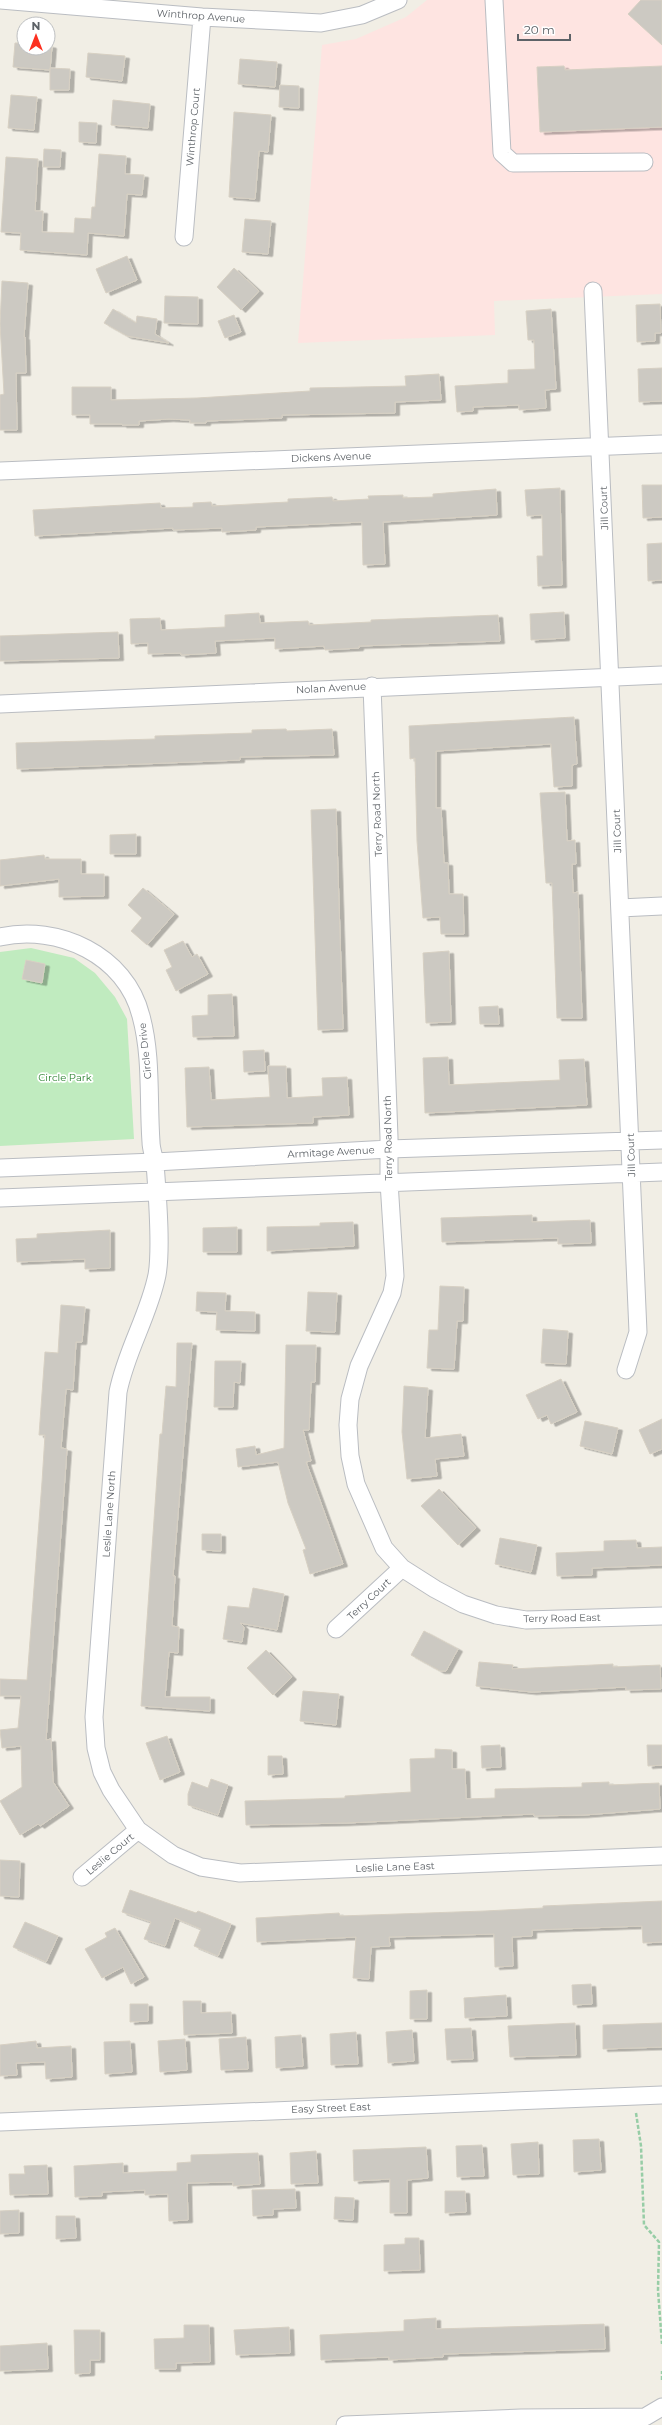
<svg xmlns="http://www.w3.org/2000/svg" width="662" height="2425" font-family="Montserrat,sans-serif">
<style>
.medical{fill:#fee4e1}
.green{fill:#c0ebbf}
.building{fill:#ccc9c2;stroke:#d7d0c3;filter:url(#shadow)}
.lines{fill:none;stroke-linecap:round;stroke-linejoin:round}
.minor-casing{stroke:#babdc2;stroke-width:19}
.path{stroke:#97cda6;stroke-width:2.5;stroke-dasharray:4 2;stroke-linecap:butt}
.minor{stroke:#fff;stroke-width:17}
.labels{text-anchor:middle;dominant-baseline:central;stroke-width:3.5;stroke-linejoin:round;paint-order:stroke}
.street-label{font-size:10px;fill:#5d6267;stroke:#fff}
.park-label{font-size:10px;fill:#2a812e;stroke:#fff}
</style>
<defs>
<filter id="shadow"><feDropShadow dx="4.5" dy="2.5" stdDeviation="0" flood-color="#0004"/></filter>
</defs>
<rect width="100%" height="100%" fill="#f1eee5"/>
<path class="medical" d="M427,0H662V294L494,301L495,335L298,343L322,45L356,39L406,17Z"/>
<path class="green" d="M31,948L74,958L95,973L115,997L127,1019L134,1139L0,1146V952Z"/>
<path class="building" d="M641,0H662V45L628,14Z
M15,43H24V48H48V45L52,46L50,70L13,67Z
M88,53L125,56L122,81L86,77Z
M240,59L277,62L275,87L238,84Z
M564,66L565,70L662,66V127L540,132L537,67Z
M50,68L70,69L69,90H50Z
M280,85L299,86V108L279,107Z
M11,95L37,97L34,130L8,128Z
M113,100L150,104L148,128L111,125Z
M234,112L271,115L268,152L259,151L255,199L229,197Z
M79,122L97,123L96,143L79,142Z
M44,149L61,150L60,167H43Z
M99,154L126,156L125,174L144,175L142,195L127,194L124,236L88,233L87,255L20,250L21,233L1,232L6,157L38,159L35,211H43L42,232L74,233L75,218L91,219L92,207H95Z
M245,219L271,221L268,254L242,252Z
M127,256L137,280L106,293L96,269Z
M234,268L259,291L241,310L217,287Z
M2,281L28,283L24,337H25L26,373H16L17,430H0V395L4,394L0,324Z
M165,296L198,297V324L164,323Z
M660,304L661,333H655V341L637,342L636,305Z
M113,309L136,323L137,316L157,319L155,334L169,343L127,336L104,323Z
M551,309L556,389L545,390L546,408L519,410V405L473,407V411L457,412L455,386L508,383V370L535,369L534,340H528L526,311Z
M234,315L241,332L225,338L218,321Z
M662,368V401L639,402L638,369Z
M439,374L441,400L395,402V413L282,415V418L206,421V423H190V420L169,419L139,421V425H122V424H90V415H72V387H111V400L197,398L310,391V388L406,386L405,376Z
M642,485H662V517L643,518Z
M560,488L562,585L538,586L537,556H543L542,515L527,516L525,490Z
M496,489L497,515L383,522L385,564L363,565L362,522L256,527V530L222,532V528L173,530V528L35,536L33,510L160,503L161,508L193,507V503L211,502L212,506L288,502V499L332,497L333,501L369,499L368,496L403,495V498L433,497V494Z
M662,543V580L648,581L647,544Z
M564,612L565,638L531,640L530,614Z
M259,613L260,623L308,621L309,625L371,622V620L498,615L500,641L359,646V648L325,650L324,646L275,649V638L215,641L216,653L181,655V653L148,654V643L131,644L130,619L160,618L161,630L225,627V615Z
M118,632L119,658L0,661V636Z
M574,717L577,764L572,765V786L554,787L551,744L436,751V808H441L444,863H448L449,894H463L464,934H441L440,917L423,918L417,841L415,758L410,759L409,726Z
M286,729L287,731L332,729L334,755L240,757V760L17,769L16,743L155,739V736L252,733V730Z
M565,792L567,841L575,840L576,864H572L573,893L578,892L582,1018H557L552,883H546L540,793Z
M336,809L343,1029L318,1030L311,810Z
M136,834V854H110V835Z
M44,855L45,859H81V874H104V896L59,897V879L0,886V860Z
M143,888L174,914L147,945L131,931L142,918L128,905Z
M183,941L192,957L197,954L208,974L176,991L166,970L172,967L164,950Z
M449,951L451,1022L426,1023L423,953Z
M26,960L45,964L42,983L22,979Z
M232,994L234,1036L193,1037L192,1016L208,1015V995Z
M498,1006L499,1024H480L479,1007Z
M264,1050L265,1071L244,1072L243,1051Z
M448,1057L449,1085L560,1080L559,1060L584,1059L587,1105L425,1113L423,1058Z
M268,1066H286L287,1098L323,1096L322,1078L347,1077L349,1115L313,1117V1123L187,1127L185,1068L209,1067L211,1100L270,1097Z
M532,1215V1222L590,1220L591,1243L558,1244V1238L442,1242L441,1218Z
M353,1222L354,1246L267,1251V1227L320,1226V1223Z
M237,1227V1252H203V1228Z
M110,1230V1268L85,1269V1259L17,1262L16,1239L37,1238V1234Z
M440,1286L464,1287L463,1321H457L454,1369L427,1368L429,1330H438Z
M197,1292L226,1293L225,1311L255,1312V1331L216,1330L217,1312L196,1311Z
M308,1292L337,1293L335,1332L306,1331Z
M61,1305L85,1307L82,1342H76L73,1390L66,1389L61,1448L67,1449L46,1740L51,1739L53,1782L69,1806L40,1826L38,1824L20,1835L0,1801L22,1787L21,1746L2,1748L0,1730L18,1728L21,1696H0V1679L27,1680L42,1482L45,1435H39L45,1352L58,1353Z
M543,1329L568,1331L566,1364L541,1363Z
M177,1343H192L173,1576H175L172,1626L179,1627L178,1653L169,1652L165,1697H210V1711L141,1706L160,1434H162L166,1386L176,1387Z
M286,1345H316L315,1382H311L309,1430H303L311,1461L306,1462L343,1564L310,1574L303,1550L306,1549L288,1503L278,1462L238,1467L236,1449L255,1446L256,1455L284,1448Z
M215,1361H241L240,1383L234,1382L233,1407H214Z
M561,1379L577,1412L551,1424L547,1415L538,1419L526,1395Z
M404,1386L428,1388L425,1438L461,1434L464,1456L435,1459L437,1476L407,1479L402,1432Z
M662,1419V1449L650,1454L639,1430Z
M585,1421L618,1428L612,1454L580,1446Z
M439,1489L476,1528L458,1545L421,1506Z
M202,1534H221V1551L202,1550Z
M500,1538L537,1545L531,1572L495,1564Z
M636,1540L637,1548L662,1547V1565L592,1568V1575L557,1576L556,1553L604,1551V1541Z
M253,1588L284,1594L277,1630L240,1623L244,1627L242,1642L223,1639L228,1606L249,1608Z
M424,1631L458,1649L446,1671H440L411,1655Z
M266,1650L292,1677L273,1695L247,1668Z
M479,1662L513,1665L512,1669L613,1664V1667L660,1665L661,1689L626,1690V1687L532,1692L476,1686Z
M303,1691L339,1694L336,1725L300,1721Z
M167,1736L180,1772L160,1780L146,1743Z
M500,1745L501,1767L482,1768L481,1746Z
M647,1745H662V1765L648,1766Z
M435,1749L452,1750V1769H465L466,1799L495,1798V1789L582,1787V1783L609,1782V1785L659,1783L660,1809L584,1815L534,1816V1814L346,1823L246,1825L245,1801L345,1798V1796L411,1792L410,1759L435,1758Z
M268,1756H282L283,1774L268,1775Z
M211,1779L228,1785L218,1815L188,1805V1794L192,1782L208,1788Z
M0,1860L20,1861L19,1897L0,1896Z
M130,1890L196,1913L198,1911L231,1924L218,1956L194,1946L201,1929L175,1918L165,1946L144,1939L151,1922L122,1912Z
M662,1901V1942L643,1943L642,1926L532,1930V1936L512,1937L513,1966L495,1967L494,1934L389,1937L390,1946L371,1947L369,1979L353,1978L356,1937L257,1942L256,1918L339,1913L340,1916L485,1911L543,1908V1906Z
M25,1922L58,1936L46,1962L13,1947Z
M115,1928L144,1977L131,1984L123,1967L102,1978L85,1949L107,1937L105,1933Z
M591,1984L592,2004L573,2005L572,1985Z
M427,1990V2019H410V1991Z
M506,1995L507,2016L465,2018L464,1998Z
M183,2001H201V2013L231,2012L232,2033L184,2035Z
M130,2004H148V2021L130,2022Z
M575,2023L576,2055L510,2057L508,2026Z
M662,2023V2047L603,2049V2025Z
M471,2028L473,2059L447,2060L445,2029Z
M412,2030L414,2061L388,2063L386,2032Z
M356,2032L358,2064L331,2065L330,2034Z
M301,2035L303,2066L276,2068L275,2037Z
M246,2037L248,2069L221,2070L219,2039Z
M185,2039L187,2070L160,2072L158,2041Z
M36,2041L37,2048L71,2046L72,2077L46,2079L45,2062L16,2063L17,2075L0,2076V2045Z
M130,2041L132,2072L105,2074L104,2042Z
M599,2139L601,2170L574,2172L573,2140Z
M538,2142L539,2174L513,2175L511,2144Z
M482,2145L484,2176L457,2177L456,2146Z
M426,2147L428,2178L407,2180V2213H390V2179L354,2181L353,2150Z
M316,2151L318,2183L291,2184L290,2153Z
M258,2153L260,2184L233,2186V2182L187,2183L188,2220L169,2221L168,2194L145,2195V2190L102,2192V2196L75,2197L74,2166L123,2163V2173L177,2171V2163L191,2162V2155Z
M47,2165L48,2194L10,2195L9,2174H25L24,2166Z
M295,2189L296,2208L273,2209V2215L253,2216L252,2190Z
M445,2191H465L466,2212L445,2213Z
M335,2197L354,2198L353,2220L334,2219Z
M19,2210V2233L0,2234V2211Z
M56,2216H75L76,2238L56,2239Z
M405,2238H419L420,2270L384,2271V2245L405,2244Z
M436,2318V2329L604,2324L605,2349L443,2354V2357L389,2360V2357L321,2360L320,2335L404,2331V2320Z
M184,2325H209L210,2362L176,2363V2369H155L154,2339L184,2338Z
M289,2327L290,2353L236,2355L234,2330Z
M74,2330H100V2360H90V2373L75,2374Z
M47,2343L48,2369L0,2371V2346Z"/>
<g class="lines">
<g class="minor-casing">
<path id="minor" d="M0,0L202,17L321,23L362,15L398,0
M494,0L502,153L513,163L644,162
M184,237L202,17
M593,291L638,1332L626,1370
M0,471L662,444
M372,686L389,1137V1182L395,1276L392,1293L359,1366L350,1399L348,1425L350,1456L356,1484L384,1548L402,1568L435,1589L463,1604L496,1615L526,1620L662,1616
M0,704L662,675
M620,908L662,906
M0,937C58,924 126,955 141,1016C152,1056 148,1100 151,1142C151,1149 154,1156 155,1163C157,1192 162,1247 157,1275C149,1315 126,1351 118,1392L94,1717L96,1748L102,1772L111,1790L138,1830L173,1855L201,1867L240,1873L662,1856
M0,1168L155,1162L389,1149L662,1140
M0,1198L662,1172
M336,1629L402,1568
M82,1877L138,1830
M0,2122L662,2095
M345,2425L521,2418L645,2417L662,2407"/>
</g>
<path class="path" d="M636,2113L641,2146L644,2225L659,2242L658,2290L662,2344
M662,2380V2371"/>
<use href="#minor" class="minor"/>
</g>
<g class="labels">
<g class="street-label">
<text transform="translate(201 16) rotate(4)">Winthrop Avenue</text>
<text transform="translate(193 127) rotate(-85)">Winthrop Court</text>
<text transform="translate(331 457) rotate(-2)">Dickens Avenue</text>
<text transform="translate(604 508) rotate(-92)">Jill Court</text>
<text transform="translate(331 688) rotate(-3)">Nolan Avenue</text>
<text transform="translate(377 814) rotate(-92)">Terry Road North</text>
<text transform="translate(617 831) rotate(-92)">Jill Court</text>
<text transform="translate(145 1051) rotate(-96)">Circle Drive</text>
<text transform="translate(388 1138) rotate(-91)">Terry Road North</text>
<text transform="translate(331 1152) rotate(-3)">Armitage Avenue</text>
<text transform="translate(631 1155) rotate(-92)">Jill Court</text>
<text transform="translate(109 1514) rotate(-86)">Leslie Lane North</text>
<text transform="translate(369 1599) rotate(-43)">Terry Court</text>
<text transform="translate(562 1618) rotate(-1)">Terry Road East</text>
<text transform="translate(110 1854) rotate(-40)">Leslie Court</text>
<text transform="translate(395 1867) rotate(-2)">Leslie Lane East</text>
<text transform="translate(331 2108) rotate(-2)">Easy Street East</text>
</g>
<g class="park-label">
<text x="65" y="1077">Circle Park</text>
</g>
</g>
<g transform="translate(36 36)"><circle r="19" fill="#ffffff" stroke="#bec0c2"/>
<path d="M0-3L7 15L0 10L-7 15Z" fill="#fc3020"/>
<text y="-6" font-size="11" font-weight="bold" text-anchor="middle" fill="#5d6267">N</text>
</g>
<path d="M518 34v6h52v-6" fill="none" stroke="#5d6267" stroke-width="2"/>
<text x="524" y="34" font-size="12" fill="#5d6267" stroke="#ffffff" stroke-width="3" paint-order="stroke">20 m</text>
</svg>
